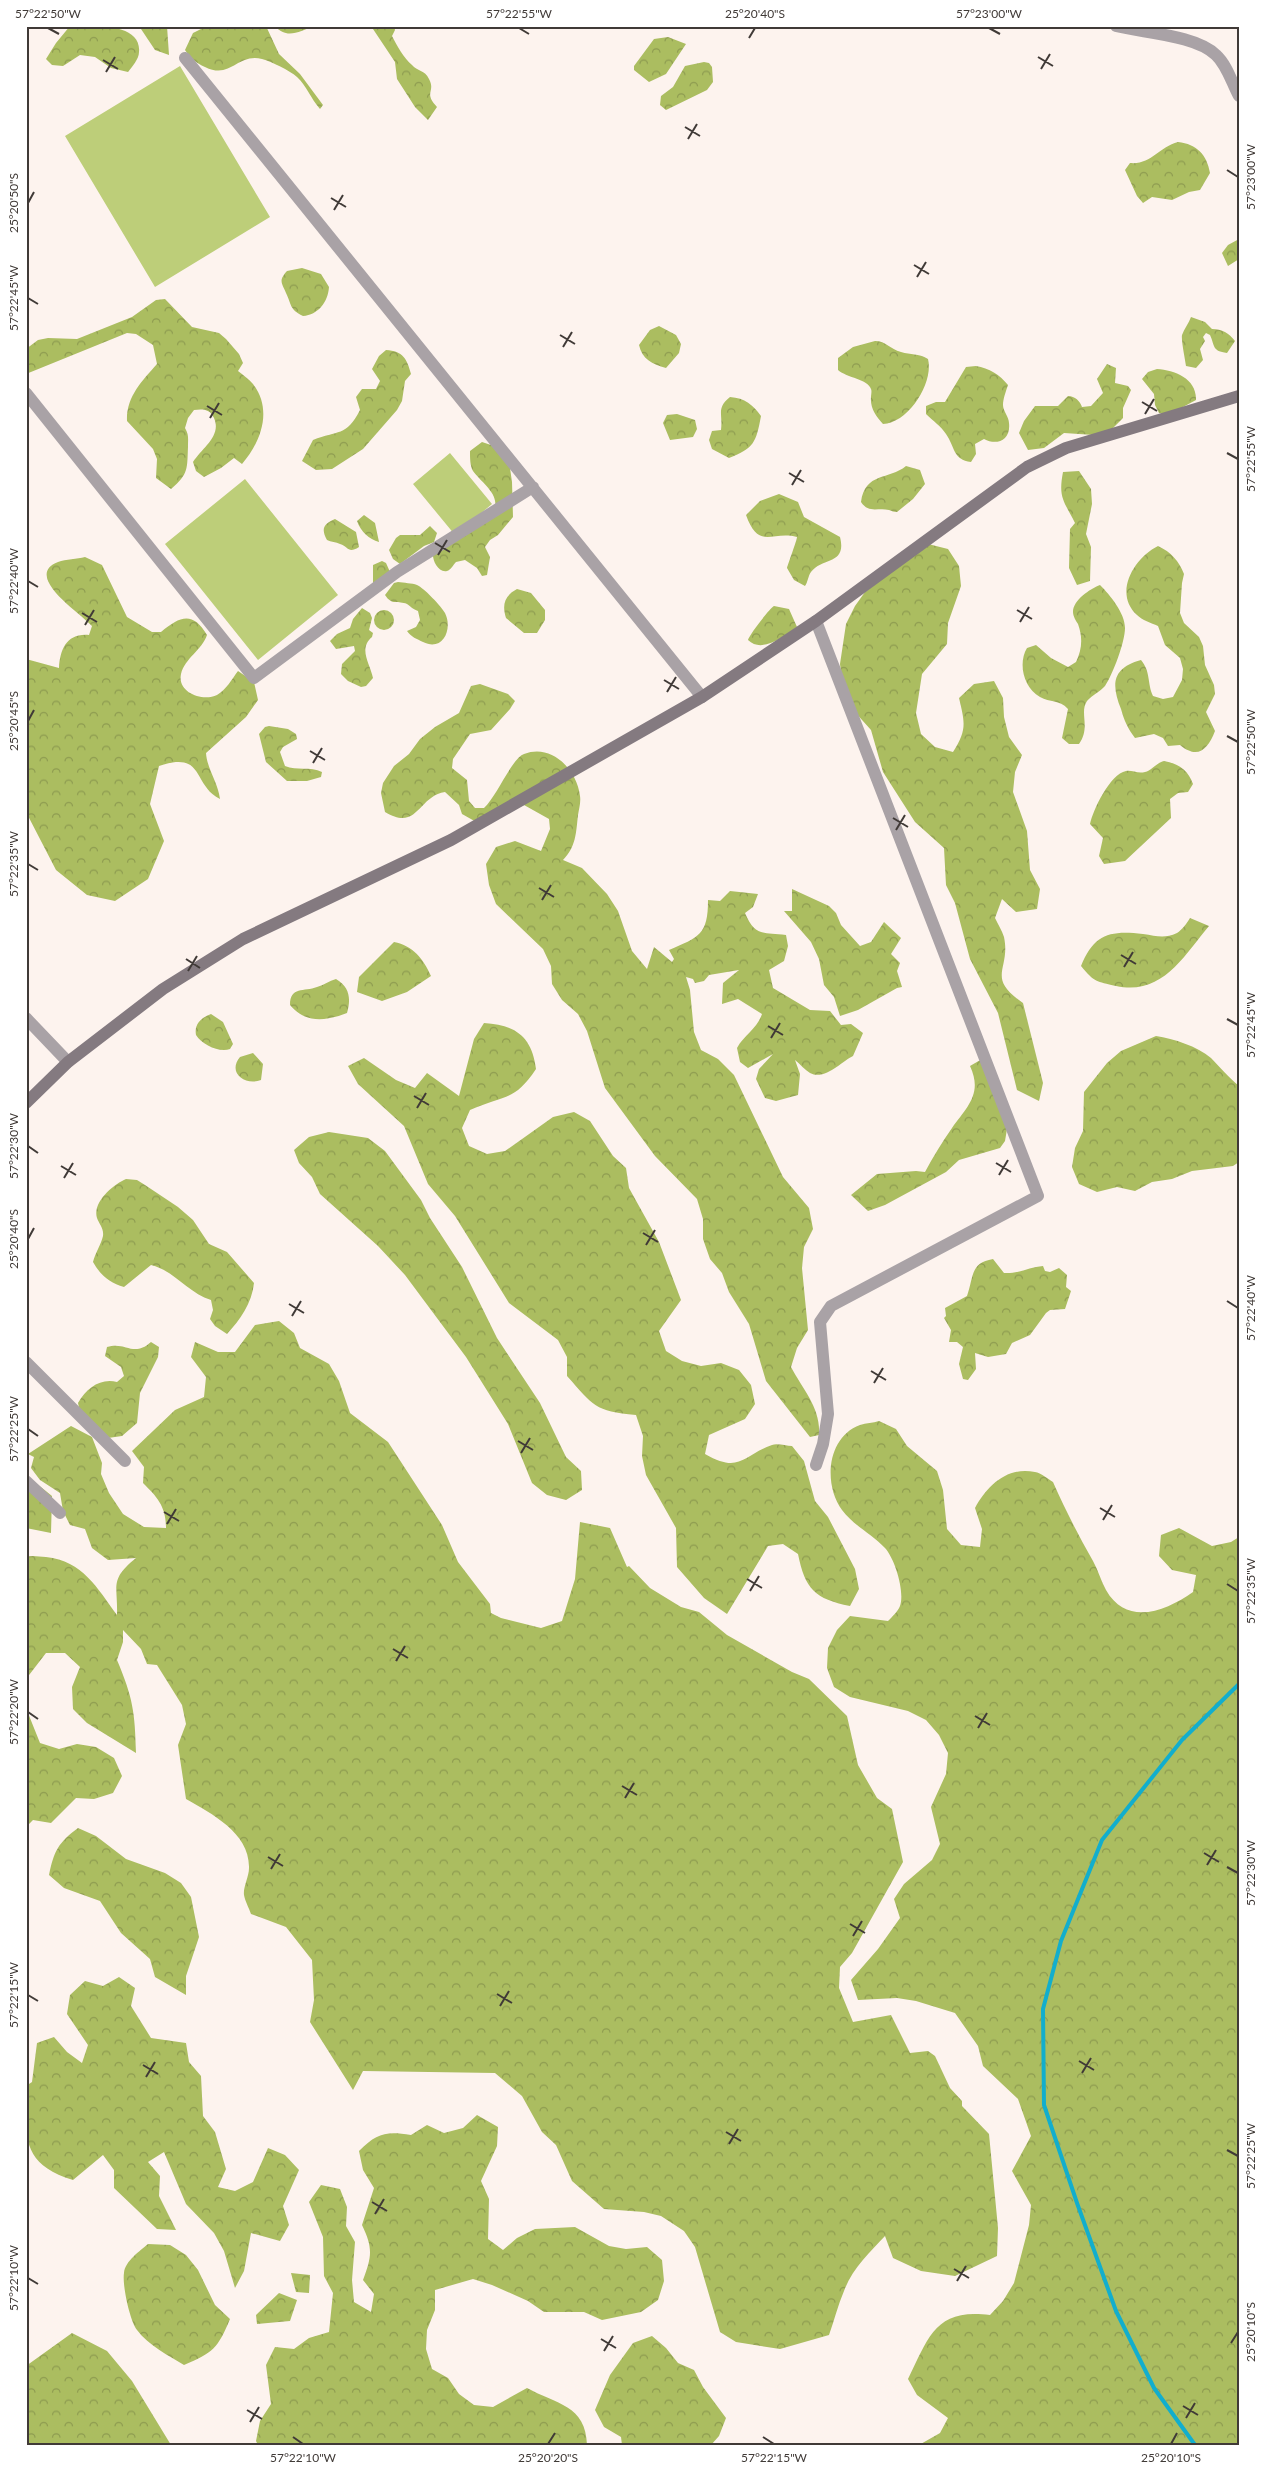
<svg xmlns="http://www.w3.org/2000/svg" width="1265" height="2471" font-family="Lato,sans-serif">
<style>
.forest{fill:url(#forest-crowns)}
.pitch{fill:#bdce79}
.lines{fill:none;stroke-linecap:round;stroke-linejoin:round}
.stream{stroke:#12aecd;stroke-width:4}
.street{stroke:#a9a2a6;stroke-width:12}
.secondary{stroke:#847a80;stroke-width:12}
.ticks{fill:none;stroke:#403a37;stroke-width:2}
.neatline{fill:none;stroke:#403a37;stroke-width:2}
.ticks-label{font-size:12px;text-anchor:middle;fill:#403a37}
</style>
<defs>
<pattern id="forest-crowns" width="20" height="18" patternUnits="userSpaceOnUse" patternTransform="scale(1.25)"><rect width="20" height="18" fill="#abbd60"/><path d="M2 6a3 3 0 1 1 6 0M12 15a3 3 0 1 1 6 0" fill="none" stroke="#8d9b50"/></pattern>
</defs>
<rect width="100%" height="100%" fill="#fdf3ee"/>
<path class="forest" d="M70,26C87,26 142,21 139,52C139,59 132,67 128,72L111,68L95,57L80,55L63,66L52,65L46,59L56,43Z
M139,26H167L169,55L155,50Z
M207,26H266L279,54L300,74L323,105L320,109C311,99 306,85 297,77C289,70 272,62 262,59C237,53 231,80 205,67C196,63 190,58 185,50L193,33Z
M275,26H314C300,31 287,40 275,26Z
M371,26H394L395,30L392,36C397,46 404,58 412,65C417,71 425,70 429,79C436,92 423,92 437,107L428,120L415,107L397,79L395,62Z
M668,37L686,44L666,74L649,82L634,70V66L654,39Z
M704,62L709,63L712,67L713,82L707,90L666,110L660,105L661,96L673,87L685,66Z
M1178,142C1197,144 1207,155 1210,173L1200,190L1189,192L1172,200L1152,197L1143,203L1137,196L1125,170L1130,163C1151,165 1159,147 1178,142Z
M1239,239V259L1228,266L1222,253L1228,245Z
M302,268L321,274L329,287C328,302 318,315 303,316C289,309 292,305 286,293C282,283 278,281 287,271Z
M165,299L192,327L219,333L226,339L239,354L243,363L238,371C243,375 249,379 253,384C273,410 261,442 242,464L234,458L221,468L204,477L196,471L193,462C202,448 222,436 214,418C210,409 203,409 194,410L188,418L185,428C189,435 188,438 188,447C187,468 189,474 171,489L156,478L157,459L153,449L127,421C126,397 142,381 157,364L153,345L136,334L127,333L26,374V349L38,340L48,338L77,339L132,317L156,300Z
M1191,317L1205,322L1212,329C1222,329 1229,333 1235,341L1227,353C1212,351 1215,346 1210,335L1206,333L1203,337L1205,341L1200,349L1203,360L1196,368L1186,366C1185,359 1181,340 1182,335C1184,329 1189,323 1191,317Z
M659,326L676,335L681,344L679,353L666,368C652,364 642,359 639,345L650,330Z
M875,341C886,341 890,349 901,352C911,355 918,353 928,359C934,382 909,423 883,424C876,416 870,408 871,397C871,395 872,391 871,389C868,379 847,378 838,370V358L853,347Z
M386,350C403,351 407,359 411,374L405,381L402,401L397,410L363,449L332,469L316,470L302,461L313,440C338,430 346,437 360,410L356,397L362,389H376L380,381L372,369L379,356Z
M1107,364L1116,368L1115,383L1128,386L1131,390L1123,408V418L1112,429L1094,435L1064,433L1044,448L1028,450L1019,433L1024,421L1035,406H1058L1068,396C1075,396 1080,401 1082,407L1091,406L1103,393L1097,379Z
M976,366C989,368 1000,375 1008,385C1006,391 1003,399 1003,405C1003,411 1009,417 1009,423C1011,440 997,446 984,439L975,444L976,454L971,462C953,460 955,447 946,434C941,426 933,421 926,414V406L936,402H945L966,367Z
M1157,369C1175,370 1197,379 1196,400L1168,415L1159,413L1155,405L1154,394L1142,379L1148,372Z
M730,397C745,398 753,405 761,416C756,443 754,448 729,458L712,449L709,440L712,431L721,430C723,414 716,408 730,397Z
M677,414L695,420L697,429L693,437L670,440L663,423L667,415Z
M482,442L497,447L510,468L512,482L513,517L498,535L490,540L485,547L490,557L487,575L482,576L477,568L465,560L456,562C453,565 451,570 447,571C438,573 432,560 433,553L495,506C498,493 480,481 473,471C470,466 470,458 470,451Z
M906,466L920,470L925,484L913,499L897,512C894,512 892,511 889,510C878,507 869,514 861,502C865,472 889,480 906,466Z
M1079,471L1091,489L1092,504L1086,534L1091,547L1090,581L1077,585L1069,568L1070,529L1075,523C1064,501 1058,498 1063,472Z
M779,494L798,502L804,517L840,537C847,565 823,557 811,572C808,576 808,582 805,586L794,580L787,568C788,564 797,540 797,537C772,530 759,551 746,515L760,501Z
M364,515L375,523L379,542C369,539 361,532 357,521Z
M335,519L356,532L359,547C348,554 349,547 340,544C336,542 331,542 327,540C321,529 323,524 335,519Z
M430,526L437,533L434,542L424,546L400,564L393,559L389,550L396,538L400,535H420Z
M928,544L948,549L959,566L961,586L948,623L947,644L922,674L916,713L921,734L935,747L953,752C967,730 965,723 959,698L974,684L994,681L1003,698L1004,717L1009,737L1022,755L1015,772L1013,792L1027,831L1030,870L1040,889L1037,909L1016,912L1002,899L995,918C998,924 1002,931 1004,937C1011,970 985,977 1023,1003L1043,1083L1039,1101L1017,1090L998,1013L970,959L955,903L946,885L944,848L915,822L883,772L871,730L845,701L840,664L846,624L855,606L865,592Z
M1158,546C1171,552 1179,561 1184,574L1182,583L1180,613L1184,623L1199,637L1203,646L1205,665L1214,685L1215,694L1206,712L1215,731C1208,749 1198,760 1180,745L1168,746L1163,738L1154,734L1135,738C1128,729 1124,720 1121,709C1111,684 1112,668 1141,660C1151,672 1147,683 1153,696L1163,699L1173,697L1182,680L1183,669L1180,658L1165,645L1158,626C1151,623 1142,620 1137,615C1113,593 1134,558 1158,546Z
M85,557L102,565L127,617L152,632H161C180,616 193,611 207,635C202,650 185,658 181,674C177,693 203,702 217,695C226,690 232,679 238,671L254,682L258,700L246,717L206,753C207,769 218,782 220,799C192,785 205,750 159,766L150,804L164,841L148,879L115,901L87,895L56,870L26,812V659L59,668C60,649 67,633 89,635L92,626C82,614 22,576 58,562C66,559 77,559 85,557Z
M382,561L386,563L390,572L373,584V565Z
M398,582C404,583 412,583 417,585C424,588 442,607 445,613C453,629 443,652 423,642C417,639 411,637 407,631L416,627L420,620L418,611C413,609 411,607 407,604C398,600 392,606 385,595L394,583Z
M1100,585C1110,595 1125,613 1125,628C1125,642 1113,674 1105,686C1100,692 1092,695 1087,701C1079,713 1091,727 1079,744H1069L1062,738L1068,709C1059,699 1050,703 1040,697C1023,687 1018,663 1027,648L1036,645L1051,658L1068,667L1076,662C1082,649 1083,638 1078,624C1076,621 1073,616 1073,612C1073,600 1090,589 1100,585Z
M517,589L531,593L545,610V620L537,633H524L506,618C502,605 504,596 517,589Z
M774,606L789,609L797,627C784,636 762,654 748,640C749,635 770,608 774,606Z
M362,608L370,613L372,618L369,630L373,633L372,637C358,649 370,663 373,678L366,686L361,687L348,681L341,674L342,664L355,651L354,646L336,649L330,641L337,634L350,628L353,619Z
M374 620a10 10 0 1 1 20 0a10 10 0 1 1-20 0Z
M480,684L508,694L515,701L510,709L491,730L470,734L453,759L452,768L467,780L469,801L475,808H484C497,796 512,758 524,754C552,743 577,770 580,796C581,802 579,809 578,815C576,833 576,847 563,860L582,868L607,894L618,911L632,951L647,969L654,947L672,962L674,959L669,950C699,937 708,935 708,900L720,901L730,891L758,894L753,907L745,913C755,937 763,932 786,935L788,946L784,961L769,970L773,988L810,1010L830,1011L841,1025L851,1024L863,1033L853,1056C842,1061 825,1081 810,1073C805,1070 800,1064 795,1060L800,1074L798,1095L776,1101L765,1098L756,1079L759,1069L773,1054L748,1068L740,1062L737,1048C744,1035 757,1029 762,1014L738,999L722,1004L723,983L739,970L709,975L704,981L695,983L693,979L686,977L690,990L694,1032L701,1050L718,1059L734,1075L783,1177L809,1208L813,1229L804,1247L802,1268L808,1330L797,1348L791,1367C803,1390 821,1408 819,1435L810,1437L766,1381L749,1324L729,1292L722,1273L710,1259L703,1239V1219L697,1199L655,1156L605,1088L587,1031L578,1014L562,1000L552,984L551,966L543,949L496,904L489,885L486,864L496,847L515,841L541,851L550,829L549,819L524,805L478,823L462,814L459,805L445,792C418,796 418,832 385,812L381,793L383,783L394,766L409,754L420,739L435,727L459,713L471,686Z
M269,726L288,729L296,734L297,739L283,747L280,752L285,766C297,771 310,766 322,772L321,777L307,781H287L266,762L259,734L265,727Z
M1164,761C1179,764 1188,770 1193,784L1188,792L1178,793L1170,799L1171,818L1125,861L1104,864L1099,856L1103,838L1090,824C1093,810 1110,774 1126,771C1132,770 1138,774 1145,772C1151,771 1156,763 1164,761Z
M792,889L829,906L836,913L841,925L860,946L871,942L884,922L901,938L891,954L900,963L897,971L902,987L897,988L858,1010L840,1016L834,997L824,985L819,959L811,942L784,911H792Z
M1190,918L1209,926C1183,957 1162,996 1116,986C1096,981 1095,983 1081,966C1094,934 1110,930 1143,934C1157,936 1164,939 1177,933C1182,930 1187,923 1190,918Z
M394,942C413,946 423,958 431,976L407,992L382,1001L357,992L359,977Z
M336,979C350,987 351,999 347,1013C326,1021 306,1024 290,1005C290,986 304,992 317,987C324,985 329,981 336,979Z
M211,1014L223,1022L233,1044L230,1049C220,1053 202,1045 196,1035C194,1024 201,1018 211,1014Z
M484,1023C516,1025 532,1037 536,1069C514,1102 504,1095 470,1110L462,1128L469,1146L487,1154L505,1151L553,1117L574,1112L590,1121L613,1156L626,1168L629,1188L659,1242L681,1300L659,1331L666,1351L682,1361L701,1366L721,1363L739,1370L751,1385L755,1404L745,1419L709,1435L705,1454C740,1474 742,1456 772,1445C777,1443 786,1446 792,1446L804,1461L815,1501L828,1517L855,1569L859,1589L850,1606C815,1599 805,1589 798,1554L783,1544L768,1546L727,1614L704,1598L677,1567L676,1528L646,1475L642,1456L643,1436L636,1415C594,1411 594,1406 567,1376V1357L558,1340L509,1303L455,1216L428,1184L404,1126L358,1084L348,1066L364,1058L396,1080L415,1088L427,1073L459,1096L474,1039Z
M1156,1036C1174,1039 1197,1046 1211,1058C1220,1067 1228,1077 1239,1086V1162L1233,1166L1192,1171L1172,1179L1152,1182L1135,1191L1117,1187L1097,1192L1079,1184L1072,1167L1075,1148L1083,1131L1084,1092L1107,1063L1121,1051Z
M253,1053L263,1064L261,1080C245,1086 227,1073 240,1057Z
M982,1059L1009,1117L1005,1141L1000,1148L959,1160L946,1172L885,1205L868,1211L851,1195L877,1174L916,1171L925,1172C933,1157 942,1142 952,1128C967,1107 983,1094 970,1066Z
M329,1132L368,1138L385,1151L421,1200L430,1218L462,1267L497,1338L540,1403L566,1457L581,1471L582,1490L566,1500L547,1495L532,1483L508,1424L466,1357L405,1275L378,1246L320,1194L312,1177L299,1163L294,1150L309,1137Z
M126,1179L137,1180L145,1185L178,1207L193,1220L209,1244L227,1252L254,1283C252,1303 240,1320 227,1334L215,1326L210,1319L213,1310L211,1300C188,1293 175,1271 151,1265L124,1287C110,1283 100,1275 93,1262C95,1253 101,1245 103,1236C104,1228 99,1224 97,1218C92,1202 114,1184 126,1179Z
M993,1259L1004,1273C1019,1274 1029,1267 1043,1266L1045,1271L1050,1272L1059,1268L1067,1275L1066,1287L1071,1291L1065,1309L1050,1310L1046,1313L1030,1335L1012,1343L1006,1354L988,1357L975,1353L976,1369L968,1380L963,1379L959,1364L963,1347L957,1342H949L951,1330L944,1318L946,1316L945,1308L967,1296C974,1276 970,1263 993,1259Z
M279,1321L294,1333L300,1348L329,1364L339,1381L350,1413L388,1442L442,1525L458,1562L490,1604L491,1613L501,1618L541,1628L562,1621L575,1579L580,1522L610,1528L627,1567L629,1566L650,1588L681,1607L699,1612L727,1635L792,1672L809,1679L847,1716L858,1765L877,1798L892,1809L903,1862L852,1953L840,1967L839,1988L853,2022L891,2015L910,2053L928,2051L935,2056L950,2088L962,2101V2106L989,2134L998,2228L997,2256L955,2276L921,2271L893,2258L885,2236C870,2252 852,2269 844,2291C838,2305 834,2321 829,2335L780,2349L736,2342L720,2332L695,2247L684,2231L661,2216L644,2212L604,2209L572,2181L556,2145L542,2132L522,2096L495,2073L363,2071L353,2090L310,2022L314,2000L312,1960L286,1927L251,1914C249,1908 245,1901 244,1895C243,1887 249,1877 249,1868C250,1833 212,1814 186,1799L178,1745L186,1724L182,1705L157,1665L147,1664L141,1649L123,1630V1642L117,1660C133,1698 135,1712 136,1753L87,1723L73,1709L72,1687L80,1667L65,1653H46L26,1679V1557C33,1555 39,1557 46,1557C83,1561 97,1588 117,1615C118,1585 109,1580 136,1558L108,1560L92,1548L85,1529L70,1525L63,1511L60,1493L40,1480L31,1468L34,1457L28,1454L71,1426L92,1437L102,1463L101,1474L109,1493L123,1514L144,1527L166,1528C166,1506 157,1497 143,1483L144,1467L132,1451L175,1410L204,1397L206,1377L191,1357L195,1342L218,1352H235L255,1325Z
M151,1342L159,1347L158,1357L140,1393L137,1423L122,1436L108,1438L80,1412L78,1403C87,1388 100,1378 117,1382L124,1376L121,1367L105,1356L107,1347C126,1341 133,1358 151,1342Z
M879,1421L896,1429L907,1446L937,1471L943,1490L947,1529L961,1545L980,1547L982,1529L975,1508C987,1486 1007,1466 1035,1472C1041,1473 1048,1479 1053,1482C1065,1509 1078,1535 1093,1561C1098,1570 1101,1581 1106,1590C1127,1627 1166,1611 1193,1592L1196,1575L1172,1570L1159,1556L1161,1535L1179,1528L1212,1546L1231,1542L1239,1537V2445H919L940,2433L948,2418L917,2395L908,2379C929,2336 936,2308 990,2315L1003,2301L1014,2283L1029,2225L1031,2205L1012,2171L1031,2136L1018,2099L983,2066L978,2046L955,2013L916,2001L897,1998L858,2000L851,1980L878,1949L900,1918L894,1899L904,1884L932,1860L940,1844L931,1807L946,1774L948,1753L939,1735L926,1720L908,1711L850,1697L834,1687L827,1668L828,1648L837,1630L850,1616L888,1621C892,1617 898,1611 900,1606C905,1592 895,1559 885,1548C872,1534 854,1526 842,1510C823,1484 827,1437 860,1425C866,1423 873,1423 879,1421Z
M26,1475L52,1496L51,1533L26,1528Z
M26,1708L40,1743L59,1749L77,1744L96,1747L114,1758L122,1776L113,1793L94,1799L76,1798L51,1823L33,1820L26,1827Z
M78,1828L96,1836L126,1859L165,1873L181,1883L191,1897L199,1937L186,1976V1995L155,1977L150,1959L121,1933L100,1901L64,1888L49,1875C54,1851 58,1843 78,1828Z
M119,1977L135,1988L131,2006L151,2038L186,2043L189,2062L201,2076L203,2116L215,2132L226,2169L218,2187L235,2191L253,2182L268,2148L285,2155L299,2170L283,2206L289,2225L280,2241L251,2233L244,2271L235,2288L224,2251L214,2233L186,2204L164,2152L148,2162L160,2176L159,2196L176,2230L157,2229L114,2188V2170L103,2155L73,2180C19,2163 26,2135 26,2086L32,2082L37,2043L54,2037L67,2052L82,2063L88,2045L67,2014L70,1995L85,1981L103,1986Z
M477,2115L498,2127L497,2146L481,2181L489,2199L488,2239L503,2250L517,2238L535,2229L575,2227L609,2246L626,2249L647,2247L662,2260L664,2281L658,2300L641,2312L602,2320L584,2312H544L528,2301L492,2285L473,2279L435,2290V2310L427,2330L426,2349L432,2369L448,2378L459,2394L474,2405L493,2407L527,2388C556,2404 586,2405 587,2445H258L256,2441L260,2421L271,2404L266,2365L275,2347L294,2349L309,2338L329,2332L333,2293L324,2276L323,2237L309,2202L321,2185L340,2189L347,2207L346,2226L355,2242L352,2280L354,2302L371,2312L374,2294L363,2280C372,2256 373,2248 362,2225L374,2188L363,2170L359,2151C377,2133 386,2131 411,2135L427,2125L444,2133L463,2128Z
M148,2244L170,2245L186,2255L198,2270L215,2305L230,2319C218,2348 213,2353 184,2365C169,2356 148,2345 137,2330C130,2321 122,2285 124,2273C125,2261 140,2251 148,2244Z
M291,2273L310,2275L309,2293L296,2292Z
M279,2293L297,2300L290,2321L257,2324L256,2315Z
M72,2333L107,2351L132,2381L171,2445H26V2366Z
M652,2336L666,2348L678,2363L694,2370L703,2387L726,2418L719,2436L711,2445H622L621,2437L604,2427L595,2410L610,2375L633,2343Z"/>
<path class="pitch" d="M180,66L270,217L155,287L65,136Z
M450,453L492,504L455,535L413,484Z
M245,479L338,595L258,660L165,544Z"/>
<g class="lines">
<path class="stream" d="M1195,2445L1154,2388L1116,2311L1077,2203L1044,2105L1043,2009L1061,1941L1102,1840L1182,1740L1239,1684"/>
<path class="street" d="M1116,26C1143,33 1196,35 1216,55C1227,65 1232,83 1239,96
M185,58L702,697
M26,393L254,678L397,572L533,487
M816,621L1038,1196L831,1306L820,1322L828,1414L823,1444L816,1465
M26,1018L68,1062
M26,1362L125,1461
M26,1481L60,1513"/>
<path class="secondary" d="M26,1103L68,1062L163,989L243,939L451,840L702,697L816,621L1027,467L1066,448L1239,396"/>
</g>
<path class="ticks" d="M48,28L59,34M519,28L529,34M989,28L1000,34M749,38L755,28M1038,57L1053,66M103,60L118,69M1041,69L1050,54M106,72L115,57M685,127L700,136M688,139L697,124M1227,170L1238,177M331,198L346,207M28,203L34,192M334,210L343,195M914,265L929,274M917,277L926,262M28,298L38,304M560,335L575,344M563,347L572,332M1142,402L1157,411M207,406L222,415M1145,414L1154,399M210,418L219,403M1227,453L1238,459M789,473L804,482M792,485L801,470M435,543L450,552M438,555L447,540M28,581L38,587M1017,610L1032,619M82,613L97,622M1020,622L1029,607M85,625L94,610M664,680L679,689M667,692L676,677M28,721L34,710M1227,736L1238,742M310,751L325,760M313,763L322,748M893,818L908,827M896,830L905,815M28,864L38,870M539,888L554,897M542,900L551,885M1121,955L1136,964M186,959L200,968M1124,967L1133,952M188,971L197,956M1227,1019L1238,1025M768,1026L783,1035M771,1038L780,1023M414,1096L429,1105M417,1108L426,1093M28,1146L38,1153M996,1163L1011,1172M61,1166L76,1175M999,1175L1008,1160M64,1178L73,1163M643,1233L658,1242M28,1239L34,1228M646,1245L655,1230M1227,1301L1238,1308M289,1304L304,1313M292,1316L301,1301M871,1371L886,1380M874,1383L883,1368M28,1429L38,1436M518,1441L533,1450M521,1453L530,1438M1100,1508L1115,1517M164,1512L179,1521M1103,1520L1112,1505M167,1524L176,1509M747,1579L762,1588M1227,1584L1238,1591M750,1591L759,1576M393,1649L408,1658M396,1661L405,1646M28,1712L38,1719M975,1716L990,1725M978,1728L987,1713M622,1786L637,1795M625,1798L634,1783M1204,1853L1219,1862M268,1857L283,1866M1207,1865L1216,1850M1227,1867L1238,1873M271,1869L280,1854M850,1924L865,1933M853,1936L862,1921M497,1994L512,2003M28,1995L38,2001M500,2006L509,1991M1079,2061L1094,2070M143,2065L158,2074M1082,2073L1091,2058M146,2077L155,2062M726,2132L741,2141M729,2144L738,2129M1227,2150L1238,2156M372,2202L387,2211M375,2214L384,2199M954,2269L969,2278M28,2278L38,2284M957,2281L966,2266M601,2339L616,2348M1231,2343L1238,2332M604,2351L613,2336M1183,2406L1198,2415M247,2410L262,2419M1186,2418L1195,2403M250,2422L259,2407M293,2437L303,2444M763,2437L774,2444M548,2444L555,2433M1171,2444L1177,2433"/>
<rect width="1265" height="2471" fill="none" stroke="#ffffff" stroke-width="55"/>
<rect x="28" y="28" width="1210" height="2416" class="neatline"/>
<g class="ticks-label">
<text x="48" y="18">57°22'50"W</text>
<text x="519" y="18">57°22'55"W</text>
<text x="755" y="18">25°20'40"S</text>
<text x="989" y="18">57°23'00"W</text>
<text transform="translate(1251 177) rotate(-90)" y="4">57°23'00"W</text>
<text transform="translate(14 203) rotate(-90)" y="4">25°20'50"S</text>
<text transform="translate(14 298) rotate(-90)" y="4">57°22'45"W</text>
<text transform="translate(1251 459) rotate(-90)" y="4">57°22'55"W</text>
<text transform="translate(14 581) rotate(-90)" y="4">57°22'40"W</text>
<text transform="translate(14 721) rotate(-90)" y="4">25°20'45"S</text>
<text transform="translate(1251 742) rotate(-90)" y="4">57°22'50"W</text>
<text transform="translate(14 864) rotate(-90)" y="4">57°22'35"W</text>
<text transform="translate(1251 1025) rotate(-90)" y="4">57°22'45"W</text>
<text transform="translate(14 1146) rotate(-90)" y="4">57°22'30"W</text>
<text transform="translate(14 1239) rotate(-90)" y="4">25°20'40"S</text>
<text transform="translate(1251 1308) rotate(-90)" y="4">57°22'40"W</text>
<text transform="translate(14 1429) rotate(-90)" y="4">57°22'25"W</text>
<text transform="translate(1251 1591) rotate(-90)" y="4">57°22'35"W</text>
<text transform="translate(14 1712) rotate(-90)" y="4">57°22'20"W</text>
<text transform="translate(1251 1873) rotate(-90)" y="4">57°22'30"W</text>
<text transform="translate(14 1995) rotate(-90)" y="4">57°22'15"W</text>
<text transform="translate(1251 2156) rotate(-90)" y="4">57°22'25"W</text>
<text transform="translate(14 2278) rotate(-90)" y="4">57°22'10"W</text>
<text transform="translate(1251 2332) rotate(-90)" y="4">25°20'10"S</text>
<text x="303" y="2462">57°22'10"W</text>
<text x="548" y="2462">25°20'20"S</text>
<text x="774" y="2462">57°22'15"W</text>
<text x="1171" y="2462">25°20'10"S</text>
</g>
</svg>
